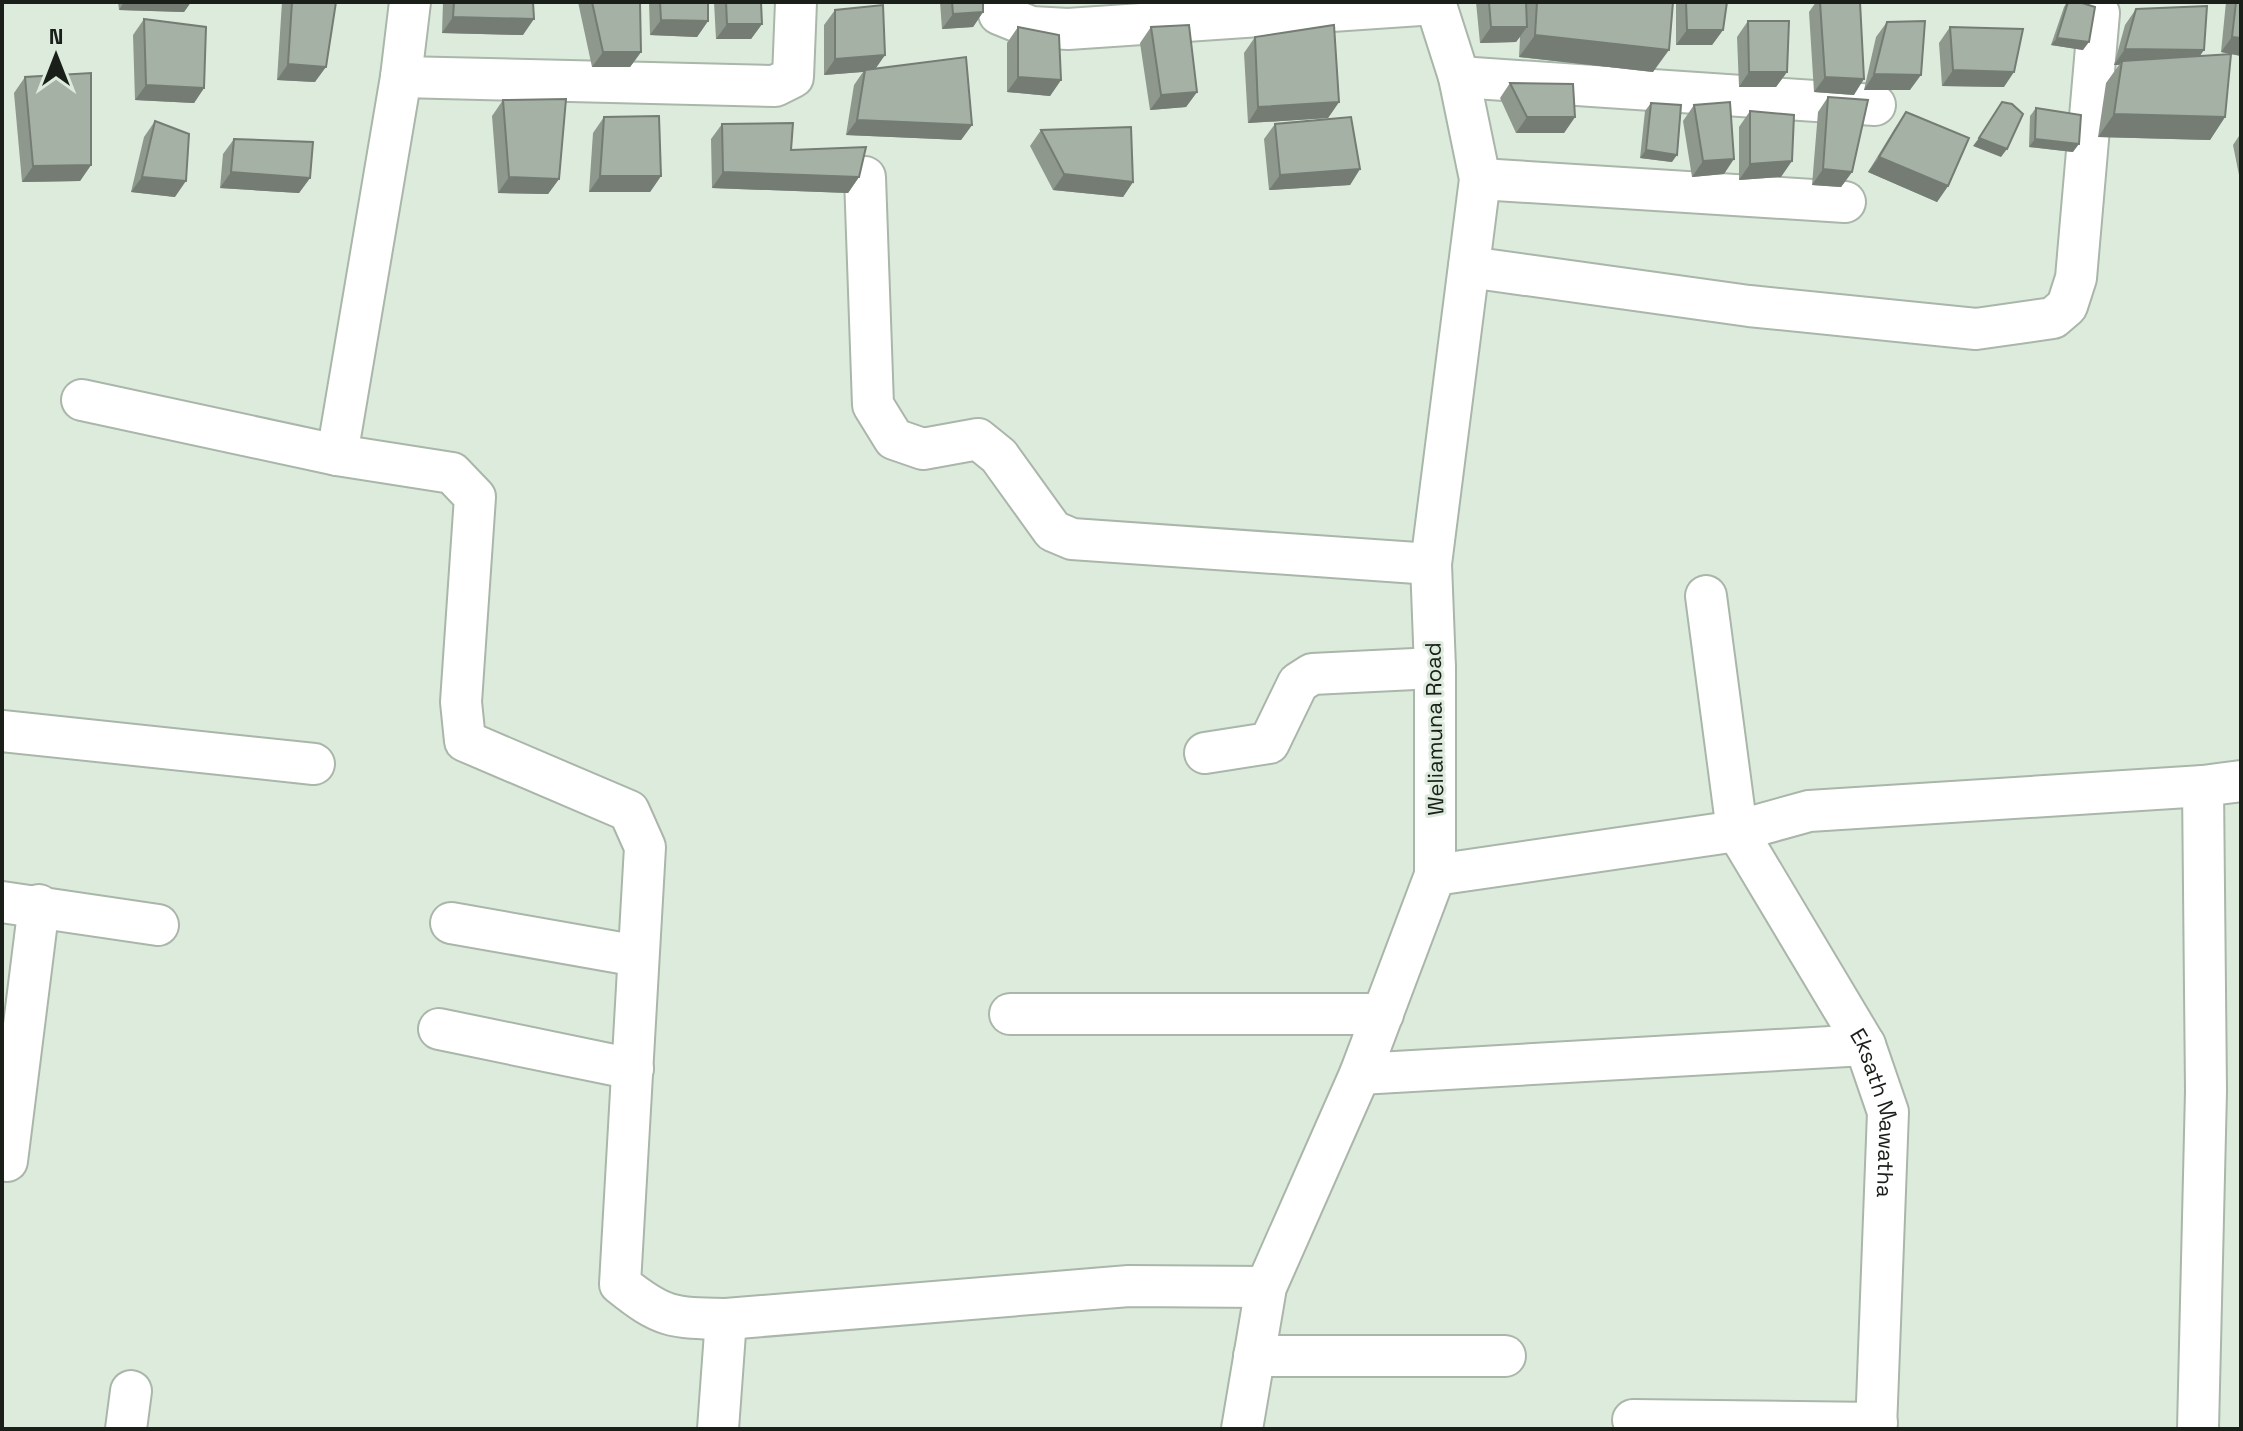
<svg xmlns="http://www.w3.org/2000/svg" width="2243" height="1431" font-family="'Space Grotesk',sans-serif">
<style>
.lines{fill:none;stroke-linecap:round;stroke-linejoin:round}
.street-casing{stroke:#a9b6a9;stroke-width:44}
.street{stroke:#fff;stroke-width:40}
.wall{fill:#8e988d}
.shaded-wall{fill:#747c73}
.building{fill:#a5b1a4;stroke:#747c73;stroke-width:2}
.labels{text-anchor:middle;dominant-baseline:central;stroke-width:6;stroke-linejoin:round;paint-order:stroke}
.street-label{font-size:22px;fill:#1a1f1a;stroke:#ddebdd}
</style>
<rect width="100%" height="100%" fill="#ddebdd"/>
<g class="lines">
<g class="street-casing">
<g id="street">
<path d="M410,2L401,77L337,455L452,473L475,497L461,702L465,741L629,811L645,847L620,1284C662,1318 672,1318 726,1319L1129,1286L1266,1287"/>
<path d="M996,2L999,14L1031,27L1068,29L1435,4"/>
<path d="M401,77L775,86L793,77L796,2"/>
<path d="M1459,77L1875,105"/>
<path d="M865,177L873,405L894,439L923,449L978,439L999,456L1053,531L1072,539L1431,564"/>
<path d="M1480,179L1845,202"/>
<path d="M1469,267L1749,306L1976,329L2053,318L2067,306L2076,278L2099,13"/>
<path d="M82,400L337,455"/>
<path id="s1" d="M1706,596L1737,831L1865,1045L1888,1112L1876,1429"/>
<path d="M2,731L314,764"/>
<path d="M1205,753L1269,743L1298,683L1312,674L1435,668"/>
<path d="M1435,875L1737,831L1809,811L2203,786L2241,781"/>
<path d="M2,902L158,925"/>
<path d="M451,923L638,956"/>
<path d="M1010,1014H1383"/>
<path d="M439,1029L633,1069"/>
<path d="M1360,1074L1865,1045"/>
<path d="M7,1161L39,905"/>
<path d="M1254,1356H1505"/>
<path d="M1633,1420L1877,1423"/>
<path d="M126,1429L131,1391"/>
<path d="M718,1429L726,1319"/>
<path d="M1242,1429L1266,1287L1360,1074L1435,875V668L1431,564L1480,179L1459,77L1435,2"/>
<path d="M2198,1429L2206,1091L2203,786"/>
</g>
</g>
<use href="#street" class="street"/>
</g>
<path class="wall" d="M118,2H191L184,12L119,10Z
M282,2H336L315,82L277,80Z
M443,2H533L523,35L442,33Z
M578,2H640L641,52L630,67H592Z
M649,2H708V21L697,37L650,35Z
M714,2H761L762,24L751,39H716Z
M940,2H983V12L973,27L942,29Z
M1476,2H1673L1653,72L1519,57L1520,37L1516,42L1480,43Z
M1676,2H1727L1723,30L1712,45H1676Z
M1816,2H1860L1854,95L1814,92L1809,12Z
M2067,2H2079L2083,50L2051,45L2064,7Z
M2226,2H2241V56L2221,52Z
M2136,9L2200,56L2225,117L2210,140L2098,137L2106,83L2119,65H2114L2125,25Z
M835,10L885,55L875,68L972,125L961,140L846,135L854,85L863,72L824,75V25Z
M144,19L204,88L194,103L135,100L133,35Z
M1748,21L1787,72L1776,87H1739L1737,37Z
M1887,22L1910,90H1864L1876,37Z
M1018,27L1061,80L1050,96L1007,92V43Z
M1151,27L1197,92L1186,107L1150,110L1140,43Z
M1950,27L2004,87L1942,86L1939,43Z
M1255,37L1339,102L1328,118L1248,123L1244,53Z
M25,77L91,165L80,181L22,182L14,93Z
M1510,83L1575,117L1564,133H1516L1500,98Z
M1828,97L1852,172L1841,187L1812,185L1818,112Z
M503,100L559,179L548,194L498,193L492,116Z
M1651,103L1672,162L1640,158L1645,111Z
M1694,105L1724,174L1692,177L1683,121Z
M2036,108L2073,152L2029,147L2030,116Z
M1750,111L1781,177L1739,180V127Z
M1906,112L1948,186L1937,202L1868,172L1895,128Z
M604,117L661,176L650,192H589L593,133Z
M155,121L175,197L131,192L144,137Z
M722,124L791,150L859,177L848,193L712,188L711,139Z
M1275,124L1360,169L1350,185L1269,190L1264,139Z
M1041,130L1133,182L1123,197L1053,190L1030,146Z
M2241,133V185L2233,145Z
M234,139L310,178L299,193L220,188L223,154Z"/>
<path class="shaded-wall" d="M124,2H191L184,12L119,10Z
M983,12L973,27L942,29L953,14Z
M453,17L534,19L523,35L442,33Z
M661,20L708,21L697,37L650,35Z
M727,24H762L751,39H716Z
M1491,27H1527L1516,42L1480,43Z
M1687,30H1723L1712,45H1676Z
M1535,35L1669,50L1653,72L1519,57Z
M2232,37L2241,38V56L2221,52Z
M2057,38L2089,42L2083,50L2051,45Z
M2125,49L2204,50L2193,66L2122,61L2119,65H2114Z
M603,52H641L630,67H592Z
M885,55L874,71L824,75L835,59Z
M288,64L326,67L315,82L277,80Z
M1953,70L2014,72L2004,87L1942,86Z
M1749,72H1787L1776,87H1739Z
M1874,74L1921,75L1910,90H1864Z
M1018,77L1061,80L1050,96L1007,92Z
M1825,77L1864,79L1854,95L1814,92Z
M146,85L204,88L194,103L135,100Z
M1197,92L1186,107L1150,110L1161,95Z
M1339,102L1328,118L1248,123L1258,107Z
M2114,114L2225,117L2210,140L2098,137Z
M1527,117H1575L1564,133H1516Z
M857,120L972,125L961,140L846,135Z
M1979,138L2007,149L2001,157L1973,146Z
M2035,139L2079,144L2073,152L2029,147Z
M1646,150L1677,155L1672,162L1640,158Z
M1879,157L1948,186L1937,202L1868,172Z
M1734,159L1724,174L1692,177L1703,161Z
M1792,161L1781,177L1739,180L1750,164Z
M91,165L80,181L22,182L33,166Z
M1360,169L1350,185L1269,190L1280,175Z
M1823,169L1852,172L1841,187L1812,185Z
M231,172L310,178L299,193L220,188Z
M723,172L859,177L848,193L712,188Z
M1064,174L1133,182L1123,197L1053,190Z
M600,176H661L650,192H589Z
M142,177L186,181L175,197L131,192Z
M509,177L559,179L548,194L498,193Z"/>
<path class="building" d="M292,2H336L326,67L288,64Z
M454,2H533L534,19L453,17Z
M592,2H640L641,52H603Z
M660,2H708V21L661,20Z
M726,2H761L762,24H727Z
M952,2H983V12L953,14Z
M1489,2H1526L1527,27H1491Z
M1537,2H1673L1669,50L1535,35Z
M1686,2H1727L1723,30H1687Z
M1820,2H1860L1864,79L1825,77Z
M2068,2H2079L2095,7L2089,42L2057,38Z
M2236,2H2241V38L2232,37Z
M883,5L885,55L835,59V10Z
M2207,6L2204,50L2125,49L2136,9Z
M144,19L206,27L204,88L146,85Z
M1748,21H1789L1787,72H1749Z
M1925,21L1921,75L1874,74L1887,22Z
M1189,25L1197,92L1161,95L1151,27Z
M1334,25L1339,102L1258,107L1255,37Z
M1018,27L1059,35L1061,80L1018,77Z
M1950,27L2023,29L2014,72L1953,70Z
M2231,54L2225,117L2114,114L2122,61Z
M966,57L972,125L857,120L865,70Z
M91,73V165L33,166L25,77Z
M1510,83L1573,84L1575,117H1527Z
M1828,97L1868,100L1852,172L1823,169Z
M566,99L559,179L509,177L503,100Z
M1730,102L1734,159L1703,161L1694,105Z
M2002,102L2012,104L2023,114L2007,149L1979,138Z
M1651,103L1681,105L1677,155L1646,150Z
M2036,108L2081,115L2079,144L2035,139Z
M1750,111L1794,115L1792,161L1750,164Z
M1906,112L1969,138L1948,186L1879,157Z
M659,116L661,176H600L604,117Z
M1351,117L1360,169L1280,175L1275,124Z
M155,121L189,134L186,181L142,177Z
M793,123L791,150L866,147L859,177L723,172L722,124Z
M1131,127L1133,182L1064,174L1041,130Z
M234,139L313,142L310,178L231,172Z"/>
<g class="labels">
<g class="street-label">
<text transform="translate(1434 729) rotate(-91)">Weliamuna Road</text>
<text stroke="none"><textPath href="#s1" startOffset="556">Eksath Mawatha</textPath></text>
</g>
</g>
<rect width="2243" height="1431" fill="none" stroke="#1a1f1a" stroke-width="8"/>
<g transform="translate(56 56)" stroke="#ddebdd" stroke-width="6" paint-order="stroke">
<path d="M0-6L14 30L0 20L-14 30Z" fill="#1a1f1a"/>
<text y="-12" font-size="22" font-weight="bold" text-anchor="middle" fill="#1a1f1a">N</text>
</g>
</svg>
